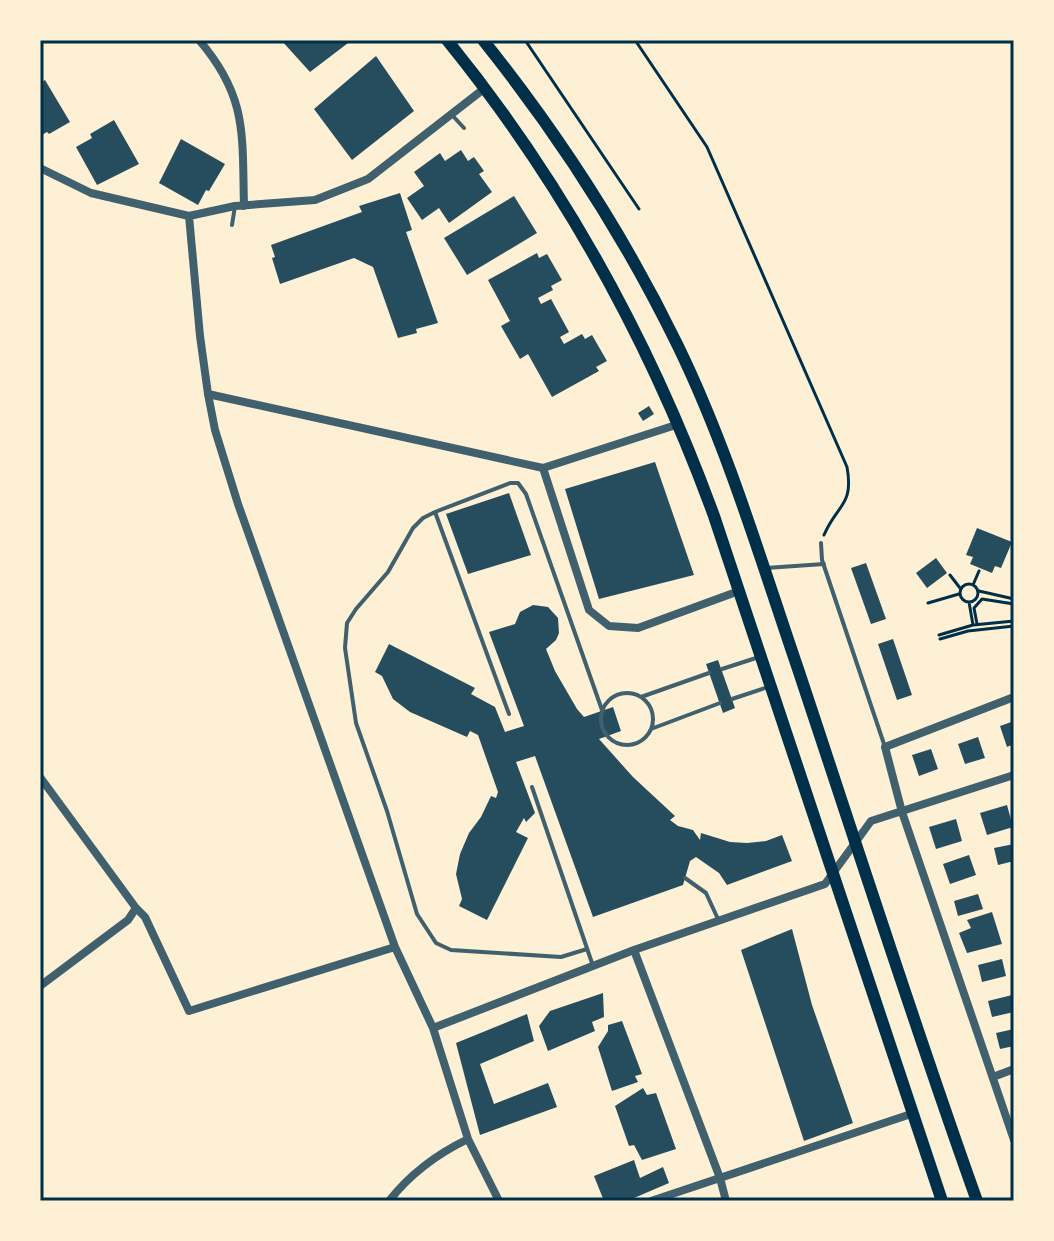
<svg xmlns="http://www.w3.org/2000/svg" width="1054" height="1241" font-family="Arial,sans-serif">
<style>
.building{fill:#264d5e}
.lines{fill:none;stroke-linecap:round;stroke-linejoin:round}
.path{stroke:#003049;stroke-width:3}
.service{stroke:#3f606c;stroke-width:4}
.minor{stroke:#3f606c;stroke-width:8}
.secondary{stroke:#003049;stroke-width:12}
.neatline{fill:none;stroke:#003049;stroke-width:3}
</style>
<rect width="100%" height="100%" fill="#fdf0d5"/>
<path class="building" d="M281,40H352L310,72Z
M376,56L414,111L352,160L314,109Z
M45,80L70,122L49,134L47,132L40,136V83Z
M114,120L139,164L97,185L76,147L92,138L90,134Z
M181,139L225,164L209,191L206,190L198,205L159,183Z
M461,150L468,161L474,157L484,171L479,174L492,192L449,223L439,208L422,220L407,198L424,186L414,172L440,153L445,161Z
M400,193L412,230L406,232L438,323L416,329L417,333L398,338L373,267L354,258L280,284L272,258L275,257L271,245L362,212L359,206Z
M514,196L537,233L467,275L444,238Z
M537,253L539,258L547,254L562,280L551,286L553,290L538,298L541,304L551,299L569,332L560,337L564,344L582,334L585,339L592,335L607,361L596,367L599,371L552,397L528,354L520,359L501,326L510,321L488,280Z
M649,406L654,414L643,421L638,413Z
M655,462L694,575L599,599L565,489Z
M509,493L531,555L468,574L446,514Z
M977,528L1012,542L1001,568L995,566L992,573L970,564L973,557L966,555Z
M936,558L947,573L927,588L916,573Z
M866,563L886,619L871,624L851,568Z
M533,605L548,607L558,618L559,633L556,640L546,649L555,671L577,709L584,717L613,707L621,731L599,739L633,777L675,816L670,820L678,826L693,830L700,840L701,833L730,842L747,843L766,841L782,835L792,861L727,885L719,873L696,857L690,861L683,885L593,917L535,756L516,762L535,813L526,822L524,818L516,832L528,838L487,920L459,906L462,899L456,874L460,854L469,833L481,817L491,796L496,798L498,792L478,735L470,731L467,737L410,712L393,699L382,676L375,672L389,644L475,688L471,694L495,707L505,732L524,726L489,632L515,624L520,612Z
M893,639L912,695L897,700L878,644Z
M718,660L735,708L723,713L706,664Z
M1014,721V744L1007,747L1000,726Z
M978,737L985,758L965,764L958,744Z
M931,749L938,769L919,776L912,755Z
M1007,805L1013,827L987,835L980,813Z
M956,819L962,841L936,849L929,827Z
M1014,844V861L998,865L994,848Z
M969,855L976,875L950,884L943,864Z
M978,894L983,909L958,916L954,901Z
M992,912L1002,944L967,953L959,933L971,928L967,920Z
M792,929L812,1005L853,1123L804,1141L741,950Z
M1002,959L1006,976L982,982L978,965Z
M603,993L604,1017L592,1022L595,1031L548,1051L539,1026L550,1011Z
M1012,995L1014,1012L992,1017L988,1001Z
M527,1014L534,1041L480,1064L494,1104L548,1083L557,1107L480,1135L456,1043Z
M622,1021L642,1074L635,1076L638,1082L612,1091L598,1047L608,1031V1025Z
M1014,1029V1046L1000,1049L996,1033Z
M643,1088L647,1095L656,1093L676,1149L642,1160L634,1145L629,1146L615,1106Z
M634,1160L640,1178L663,1167L669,1183L627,1201H604L594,1176Z"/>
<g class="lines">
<path class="path" d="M525,40L639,209
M635,40L707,147L847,467C854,506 837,504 824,535
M950,575L960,588
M960 593a9 9 0 1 1 18 0a9 9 0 1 1-18 0Z
M973,585L979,571
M979,591L1014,599
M969,602L973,625
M928,603L959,594
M977,624L974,608L982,599L1014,604
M939,635L973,625L1014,621
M940,639L968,631L1014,626"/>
<path class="service" d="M452,115L464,128
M232,225L235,206
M435,512L423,518L413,528L388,572L356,609L347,623L345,648L356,723L387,811L417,914L436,943L451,950L561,957L587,949
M821,543L822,560L885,747
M766,568L824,564
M722,669L759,657
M601 719a26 26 0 1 1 52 0a26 26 0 1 1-52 0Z
M641,697L709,673
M732,699L768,687
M509,714L435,512L510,483H518L526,494L602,710
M651,729L720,703
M532,787L593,966
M685,878L706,893L718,919"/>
<path class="minor" d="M199,40C248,97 242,135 244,206
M40,168L91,193L189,216L235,206L315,200L368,179L485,88
M189,216L200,336L208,394L215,430L238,504L395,947L433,1028
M208,394L543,468
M679,424L543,468L589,610L609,626L638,628L739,591
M1014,697L885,747L902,812L1014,1140
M40,777L136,908L128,920L40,986
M136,908L145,917L189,1011L395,947
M634,950L720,1178L726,1201
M993,1077L1014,1069
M389,1201C410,1174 437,1154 468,1139
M499,1201L468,1139L433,1028L634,950L825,884L871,821L1014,775
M651,1201L914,1113"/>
<path class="secondary" d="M447,40C563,183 651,343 714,516L942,1201
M483,40C559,135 625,237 678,346C728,449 761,561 798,669C857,846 914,1025 977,1201"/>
</g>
<rect width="1054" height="1241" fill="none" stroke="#fdf0d5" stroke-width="84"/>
<rect x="42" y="42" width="970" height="1157" class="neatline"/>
</svg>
